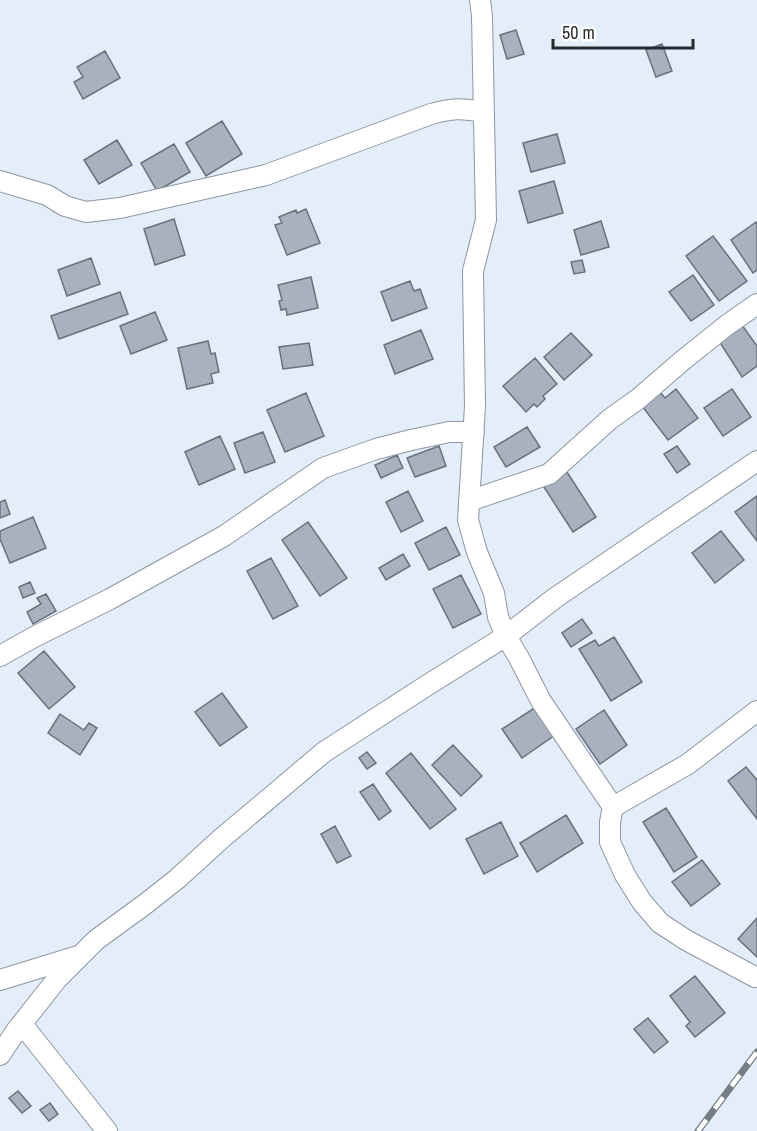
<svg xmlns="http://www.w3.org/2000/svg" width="757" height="1131" font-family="'Archivo Narrow',sans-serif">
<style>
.building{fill:#a9b1be;stroke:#6a717d;stroke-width:1.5}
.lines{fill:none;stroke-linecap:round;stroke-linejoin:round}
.minor-casing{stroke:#8d96a2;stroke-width:22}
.minor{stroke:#fff;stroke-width:20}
.rail-casing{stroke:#767c84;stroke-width:7}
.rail{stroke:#fff;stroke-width:4.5;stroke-dasharray:14;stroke-linecap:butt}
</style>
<rect width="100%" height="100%" fill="#e4edfa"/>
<path class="building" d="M516,30L524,54L507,59L500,35Z
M662,44L672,71L656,77L646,50Z
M105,51L120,78L83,99L74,82L83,77L77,67Z
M222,121L242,154L206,176L186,143Z
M557,134L565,163L531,172L523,143Z
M117,140L132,165L99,184L84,160Z
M174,144L190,172L157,191L141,163Z
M554,181L563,213L528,223L519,191Z
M306,209L320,243L287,255L275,225L282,223L279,217L296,210L297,213Z
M174,219L185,255L155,265L144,229Z
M601,221L609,247L581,255L574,230Z
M756,222L757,224V270L753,273L731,240Z
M713,236L747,281L719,301L686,256Z
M91,258L100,284L67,296L58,270Z
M582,260L585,272L574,274L571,262Z
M693,275L714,305L691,321L669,292Z
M311,277L318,308L287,315L286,309L281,310L279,301L282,300L278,285Z
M410,281L414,291L420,289L427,308L392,321L381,292Z
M120,292L128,314L59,339L51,316Z
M155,312L167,340L131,354L120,326Z
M739,321L757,346V366L742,377L717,338Z
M421,330L433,359L395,374L384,345Z
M571,333L592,355L564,380L544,357Z
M208,341L211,354L215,353L219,372L211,374L213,383L187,389L178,348Z
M309,343L313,365L283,369L279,347Z
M535,358L557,384L543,396L545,399L537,407L534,404L526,412L503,386Z
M676,389L698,418L668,440L642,406L660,392L665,398Z
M732,389L751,417L723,436L704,408Z
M306,393L324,436L285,452L267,410Z
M527,427L540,447L506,467L494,447Z
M263,432L275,462L245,473L234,443Z
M220,436L235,469L199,485L185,452Z
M439,446L446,466L415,477L407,458Z
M677,446L690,464L677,473L664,454Z
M397,455L403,468L381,478L375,465Z
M565,469L596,517L573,532L542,484Z
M408,491L423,521L401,532L386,502Z
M757,496V541L735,512Z
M5,500L10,514L0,518V502Z
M33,517L46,548L10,563L0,539V531Z
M308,522L347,578L320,596L282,540Z
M446,527L460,555L429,570L415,543Z
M721,531L744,560L715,583L692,553Z
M403,554L410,566L386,580L379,568Z
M271,558L298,606L273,619L247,571Z
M461,575L481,614L453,628L433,589Z
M30,582L35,593L23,598L19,587Z
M46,594L56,611L33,624L27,612L41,604L37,598Z
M582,619L592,633L571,647L562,633Z
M614,637L642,682L611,701L579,649L595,640L599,646Z
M44,651L75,687L49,709L18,673Z
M222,693L247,727L220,746L195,712Z
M536,707L555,735L522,758L502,729Z
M604,710L627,745L600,764L576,729Z
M60,714L84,730L89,723L97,728L80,755L48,733Z
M453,745L482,776L461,796L432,765Z
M367,752L376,763L367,769L359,758Z
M411,753L456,809L430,829L386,773Z
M746,767L757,780V819L728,781Z
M373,784L391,811L379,820L360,792Z
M666,808L697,857L674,872L643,822Z
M566,815L583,843L537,872L520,843Z
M501,822L518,856L484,874L466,839Z
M335,826L351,856L337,863L321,834Z
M702,860L720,884L691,906L672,882Z
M757,918V957L738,939Z
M695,976L725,1013L695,1037L686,1026L690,1022L670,996Z
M648,1018L668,1042L654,1053L634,1029Z
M18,1091L31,1106L22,1113L9,1098Z
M50,1103L58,1114L49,1121L40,1110Z"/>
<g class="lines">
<g class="minor-casing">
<path id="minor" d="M480,0L482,16L486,220L473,271L475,406L468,520L477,552L494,593L498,617L506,636L519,658L541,701L613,807L610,822V842L625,875L642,902L660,923L686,940L755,977
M0,181L47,195L65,206L86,212L120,208L266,175L431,114C453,108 461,108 483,112
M469,501L549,474L610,419L638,399L682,361L727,325L757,304
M0,656L34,637L110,599L224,536L323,468L376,449L411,440L449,432H474
M613,807L688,764L757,711
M0,980L78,956
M22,1024L107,1131
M0,1055L16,1031L57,979L96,940L144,905L177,879L222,838L324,752L426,686L506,636L555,598L757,461"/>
</g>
<use href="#minor" class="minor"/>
<g class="rail-casing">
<path id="rail" d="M698,1131L757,1052"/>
</g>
<use href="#rail" class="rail"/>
</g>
<path d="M553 39v9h140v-9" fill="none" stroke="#272b2f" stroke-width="3"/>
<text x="562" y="39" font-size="18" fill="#272b2f" stroke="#ffffff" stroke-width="4.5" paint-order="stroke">50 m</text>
</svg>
